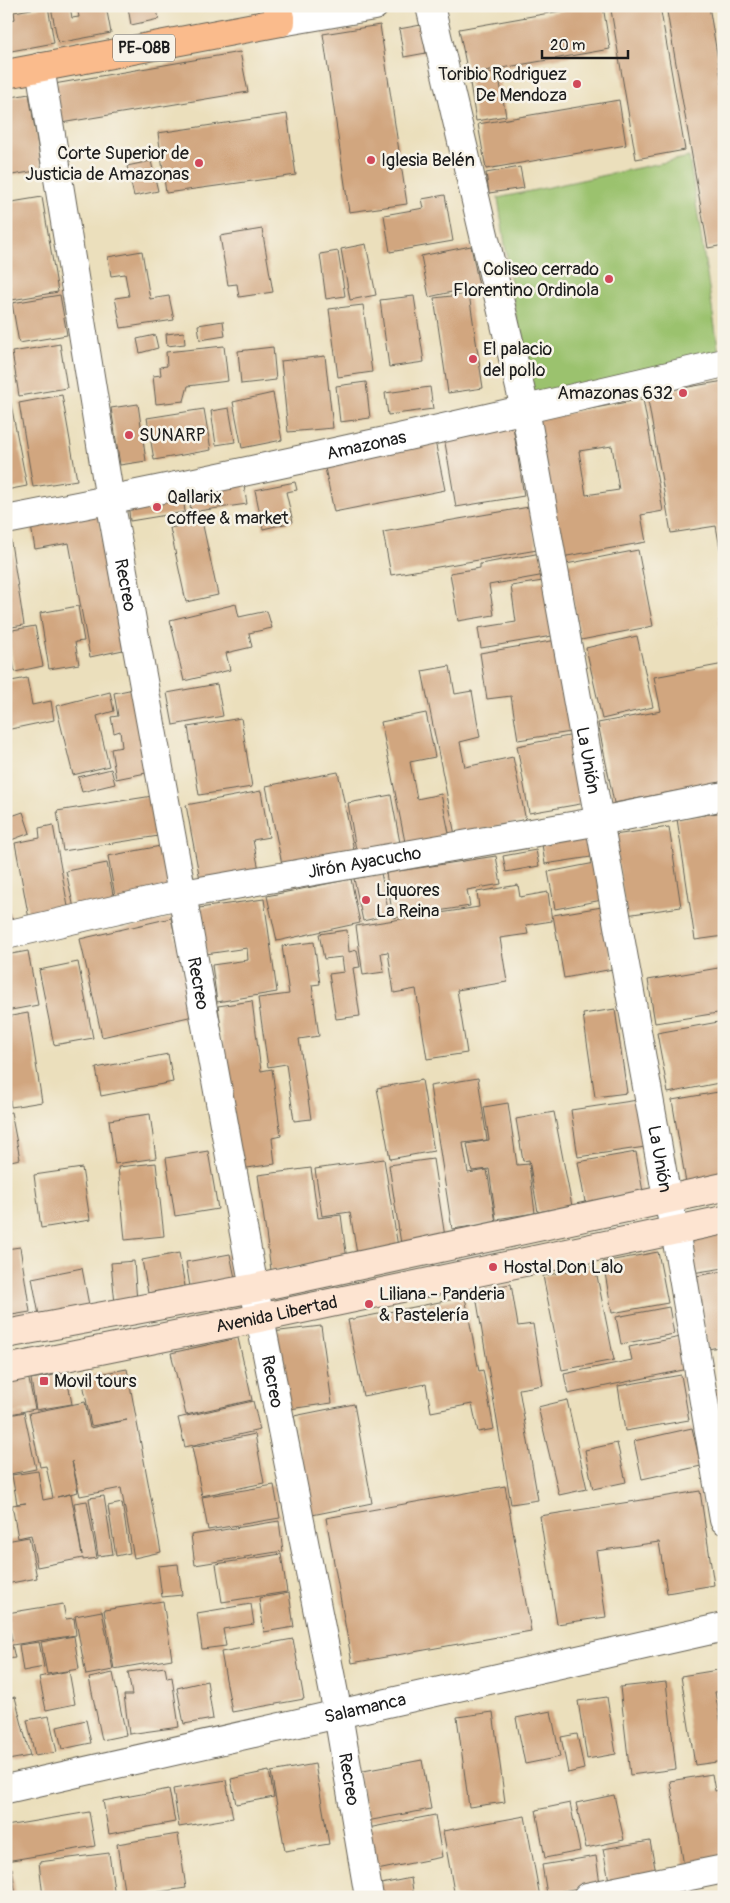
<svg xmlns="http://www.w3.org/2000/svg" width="730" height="1903" font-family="Pangolin,sans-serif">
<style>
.green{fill:#9bc26e;stroke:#5c6f45}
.building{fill:#d1a67f;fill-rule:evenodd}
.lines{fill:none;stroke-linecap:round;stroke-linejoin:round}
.minor-casing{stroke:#646054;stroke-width:30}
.secondary-casing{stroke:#646054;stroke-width:30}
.trunk-casing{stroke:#646054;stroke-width:30}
.minor{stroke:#fff;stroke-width:28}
.secondary{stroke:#fde4d1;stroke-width:28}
.trunk{stroke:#fabb8c;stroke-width:28}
.poi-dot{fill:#d1495b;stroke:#f7f3e8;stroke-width:2}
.labels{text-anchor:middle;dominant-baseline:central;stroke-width:5;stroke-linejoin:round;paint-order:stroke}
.shield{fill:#f7f3e8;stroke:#5e5c59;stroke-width:1}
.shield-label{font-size:16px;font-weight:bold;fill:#1c1c1c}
.poi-label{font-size:18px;fill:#1c1c1c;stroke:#f7f3e8;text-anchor:start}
.street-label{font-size:18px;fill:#1c1c1c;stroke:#f7f3e8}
</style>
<rect width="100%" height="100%" fill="#f7f3e8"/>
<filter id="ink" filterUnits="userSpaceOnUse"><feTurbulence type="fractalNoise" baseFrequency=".02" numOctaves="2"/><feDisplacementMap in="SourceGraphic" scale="10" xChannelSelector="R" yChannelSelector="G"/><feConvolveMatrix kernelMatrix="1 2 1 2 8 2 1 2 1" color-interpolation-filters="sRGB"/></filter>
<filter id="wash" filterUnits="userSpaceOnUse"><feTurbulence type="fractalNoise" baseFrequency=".0096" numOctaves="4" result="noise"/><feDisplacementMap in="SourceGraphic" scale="20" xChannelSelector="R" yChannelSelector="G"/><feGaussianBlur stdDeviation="1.12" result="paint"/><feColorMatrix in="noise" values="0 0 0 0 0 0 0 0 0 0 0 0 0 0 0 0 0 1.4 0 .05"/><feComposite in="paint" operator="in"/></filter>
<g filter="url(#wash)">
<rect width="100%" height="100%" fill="#ebdfbc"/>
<path class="green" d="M689,157L720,360L528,395L498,198Z"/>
<g id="blocks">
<path class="building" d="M48,6L54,43L6,52V21L15,19L14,12Z
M57,6H70L72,18L79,17L77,7L106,6L111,33L58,43L51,7Z
M133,6H156L159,19L131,25L128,7Z
M589,6H603L610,49L468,74L459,29Z
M632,6H660L685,150L636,159L611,10Z
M666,6H709L722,84H724V245L708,248Z
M380,25L407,204L349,212L323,34Z
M421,25L426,53L404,57L399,29Z
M240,52L248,92L61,123L54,84Z
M498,72L506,116L476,121L469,77Z
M29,94L42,170L6,176V98Z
M619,100L626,145L486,169L478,124Z
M287,114L296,175L166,193L158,133Z
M151,161L158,191L134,196L127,166Z
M520,167L524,188L489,193L486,173Z
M445,195L453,241L390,252L384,215L424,208L422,199Z
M42,197L58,292L12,300L6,263V203Z
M262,229L273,292L239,297L237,284L228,285L220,236Z
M366,244L376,295L350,300L341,249Z
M471,246L479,286L429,297L421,256Z
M142,251L150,299L169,296L174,320L121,328L115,298L129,296L125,274L111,276L108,257Z
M338,251L345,296L326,299L320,254Z
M469,294L483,388L448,393L434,298Z
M60,295L67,335L19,343L12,303Z
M414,296L424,362L389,367L380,300Z
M363,305L372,372L338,377L329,309Z
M223,321L225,336L200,340L198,325Z
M184,332L185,344L167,346L166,334Z
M155,335L158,348L140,353L137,339Z
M60,344L67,388L19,396L12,352Z
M224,346L228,381L188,386L184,401L156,404L153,376L161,375L160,367L167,366L166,352Z
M273,347L276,380L241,384L238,351Z
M325,356L333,428L288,432L281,361Z
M6,379L27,486L6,490Z
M724,381V565H723L716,526L671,533L647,394Z
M366,382L370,418L340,422L336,386Z
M430,387L433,409L388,415L385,393Z
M273,393L282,440L242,448L233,402Z
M62,395L77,480L33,487L19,403Z
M643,399L663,511L641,515L646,542L556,558L531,420ZM612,446L619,490L586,495L579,451Z
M138,404L146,461L120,465L111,408Z
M229,408L235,442L216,445L211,411Z
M204,409L211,450L154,460L147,418Z
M513,426L524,496L456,507L444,437Z
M435,441L445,490L334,512L324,463Z
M243,480L247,504L191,512L188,488Z
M295,482L297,490L286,492L293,522L263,529L255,490Z
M183,494L185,512L130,521L128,501Z
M97,507L123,650L90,657L69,543L35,549L30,520Z
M529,507L537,550L391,575L383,532Z
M202,521L218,595L186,602L170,528Z
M6,524H8L24,625L6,628Z
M638,550L653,626L581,640L566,564Z
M541,553L545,575L489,585L494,615L458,621L450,573L480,568V564Z
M549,580L558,635L481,648L478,628L516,622L511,586Z
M236,604L239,617L267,611L272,628L249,633L252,647L226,653L230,670L184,681L170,620Z
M78,606L84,641L75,642L79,664L49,669L40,613Z
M724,619V637H723L719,620Z
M35,626L43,666L15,672L7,631Z
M637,636L653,707L602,719L586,648Z
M557,640L571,732L518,740L511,696L487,699L480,653Z
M724,664V782L614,803L598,723L661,711L654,677Z
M450,666L455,694L472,691L480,737L460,742L465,767L513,757L526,821L455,835L422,671Z
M27,678L32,705L51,701L54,720L6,730V682Z
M217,684L223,716L173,725L167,693Z
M139,688L156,771L116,779L111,749L122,747L120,731L114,733L111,717L118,716L114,693Z
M110,692L114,711L97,716L109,766L73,775L56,706Z
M426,713L435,757L410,762L417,799L441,794L450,838L406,847L381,722Z
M241,718L252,787L199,795L188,727Z
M574,735L586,803L529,813L517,746Z
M111,769L115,784L82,792L78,777Z
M338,772L355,855L283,869L266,786Z
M261,791L269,837L253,840L260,875L201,885L186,805Z
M159,795L165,835L63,851L57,811Z
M391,795L401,848L357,856L348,803Z
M23,812L30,833L6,842V818Z
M724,812V936L695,940L677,819Z
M53,825L69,912L29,919L15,843L40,838L39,828Z
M669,827L681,907L626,915L614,835Z
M588,837L591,857L545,864L542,844Z
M166,845L175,890L116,902L108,856Z
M536,850L539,866L506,872L503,856Z
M496,856L501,884L467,890L470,906L393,918L386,873Z
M107,863L115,905L75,913L66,871Z
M595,863L602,900L555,909L548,872Z
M381,873L389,915L363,921L354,879Z
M351,879L360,923L277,941L267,896Z
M518,885L520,897L548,892L552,921L526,925L528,934L500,938L507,982L457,990L467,1053L427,1059L416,989L394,993L388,952L381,953L384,972L363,975L356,926L479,907L477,892Z
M264,899L277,992L217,1002L212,965L248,960L247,948L206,954L199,908Z
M6,901L12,921L6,922Z
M602,907L613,969L564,978L553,915Z
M171,918L193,1016L102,1037L80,939Z
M347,930L349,952L357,950L360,967L353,968L360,1016L336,1019L329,974L344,972L342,957L324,959L319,934Z
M314,942L320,984L312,985L319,1036L299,1039L311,1119L294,1121L286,1064L268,1067L258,998L289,994L282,946Z
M28,951L38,1005L6,1011V955Z
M78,962L93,1038L54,1045L39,970Z
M724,967V1012L655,1023L648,980Z
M252,1001L261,1071L272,1069L281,1136L272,1138L275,1164L240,1169L218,1006Z
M615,1009L627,1093L595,1097L583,1014Z
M28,1013L42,1102L11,1107L6,1077V1017Z
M724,1021V1082L668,1093L657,1033Z
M168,1054L173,1082L101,1096L96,1068Z
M478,1078L487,1140L463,1143L468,1173L487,1170L496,1223L452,1229L430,1086Z
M422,1080L434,1151L390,1159L377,1088Z
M724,1091V1176L686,1183L672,1100Z
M638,1100L645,1147L578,1157L571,1110Z
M508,1103L517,1165L529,1164L535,1213L496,1219L489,1169L472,1171L467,1144L489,1140L484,1107Z
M11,1112L20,1159L6,1162V1113Z
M554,1112L572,1206L538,1212L529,1160L523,1161L516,1119Z
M150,1114L156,1158L115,1164L109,1120Z
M208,1151L218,1209L175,1216L166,1158Z
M636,1152L643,1192L585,1202L578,1162Z
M384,1159L398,1247L357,1254L350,1212L322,1216L315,1169Z
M433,1159L445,1237L401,1244L389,1165Z
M156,1163L164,1236L125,1240L118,1167Z
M82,1168L90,1220L41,1228L34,1175Z
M311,1168L318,1218L341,1215L347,1260L271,1270L258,1175Z
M724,1232V1268L692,1273L687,1238Z
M20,1247L30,1312L6,1316V1249Z
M658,1252L668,1303L612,1313L603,1262Z
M179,1253L185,1286L148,1293L142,1260Z
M230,1254L235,1278L190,1287L186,1262Z
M134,1261L137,1302L115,1304L111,1263Z
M595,1266L614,1360L562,1370L543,1276Z
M82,1268L89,1305L39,1315L32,1278Z
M724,1271V1346L708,1349L696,1276Z
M511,1284L518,1326L533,1324L543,1385L519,1389L538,1500L511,1504L475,1290Z
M465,1297L479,1371L483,1370L494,1429L478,1432L472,1404L431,1412L426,1384L363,1396L348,1320Z
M669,1307L674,1334L621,1344L616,1317Z
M321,1326L332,1403L282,1410L272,1332Z
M681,1337L688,1369L568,1394L564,1374L632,1360L629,1347Z
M238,1338L252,1400L186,1415L171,1353Z
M127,1369L161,1552L134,1558L121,1488L80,1496L72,1461L78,1492L57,1497L71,1494L82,1555L74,1503L87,1501L97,1558L83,1560V1558L37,1567L31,1535L18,1538L12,1505L26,1503L17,1504L12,1475L38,1471L43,1500L53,1498L46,1466L40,1467L29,1413L85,1402L90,1428L127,1420L91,1426L82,1377Z
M66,1373L72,1404L36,1410L31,1379Z
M28,1375L35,1409L6,1415V1379Z
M681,1375L689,1420L625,1431L618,1386Z
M724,1389V1450L708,1391Z
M567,1400L587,1489L559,1495L538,1407Z
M253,1401L260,1430L185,1447L178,1418Z
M354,1404L372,1503L312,1515L294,1416Z
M24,1412L36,1469L10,1474L6,1456V1416Z
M692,1428L701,1466L642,1479L634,1441Z
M255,1434L264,1483L202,1496L192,1447Z
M617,1443L626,1482L593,1489L585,1450Z
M274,1485L280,1518L208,1530L202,1497Z
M505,1486L531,1631L352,1663L326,1518Z
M700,1491L714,1585L667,1593L659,1542L596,1551L606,1617L557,1624L540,1516Z
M104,1496L113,1554L98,1556L89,1498Z
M122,1503L130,1553L116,1556L108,1506Z
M279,1521L283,1551L195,1565L191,1535Z
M29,1537L37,1578L6,1584V1541Z
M281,1554L287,1592L222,1602L216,1564Z
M178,1564L182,1595L162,1597L158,1566Z
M289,1593L294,1627L264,1632L259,1598Z
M163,1601L172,1659L114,1669L104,1610Z
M63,1604L66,1619L74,1618L76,1635L12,1645L15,1658L6,1659V1642L12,1641L7,1613Z
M251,1604L254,1624L223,1629L226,1646L202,1649L197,1613Z
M102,1611L113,1670L86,1675L75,1616Z
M74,1636L79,1669L47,1674L41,1642Z
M293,1639L304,1699L232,1712L221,1652Z
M39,1642L44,1667L23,1671L19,1645Z
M165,1667L167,1678L172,1677L179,1727L129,1734L124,1695H132L128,1672Z
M724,1669V1691L715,1692L724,1740V1761L695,1765L681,1676Z
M69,1671L75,1704L46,1710L39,1677Z
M113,1673L126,1735L102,1740L89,1678Z
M207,1681L213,1719L184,1724L177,1688Z
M666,1682L676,1769L630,1775L620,1687Z
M15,1697L30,1756L8,1760L6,1752V1699Z
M607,1697L616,1754L587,1759L578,1701Z
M551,1711L560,1757L525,1764L516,1718Z
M493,1712L505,1802L469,1807L457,1717Z
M49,1716L57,1752L35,1756L27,1720Z
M86,1720L91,1743L62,1749L57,1727Z
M577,1734L584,1769L568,1773L561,1737Z
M422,1760L431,1809L367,1821L358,1772Z
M315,1764L329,1844L285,1851L271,1772Z
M269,1771L274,1797L236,1804L231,1779Z
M712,1774L715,1791L724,1789V1859L684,1866L670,1781Z
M226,1780L233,1818L179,1827L173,1789Z
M169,1789L175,1822L109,1834L103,1801Z
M614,1795L624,1840L586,1848L576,1803Z
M570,1803L580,1851L545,1858L536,1810Z
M89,1812L95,1846L6,1861V1826Z
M435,1815L442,1857L377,1870L368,1828Z
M525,1816L540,1897H455L443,1831Z
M178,1834L186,1888L125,1897L117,1844Z
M650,1841L656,1873L609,1881L603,1849Z
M109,1853L115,1897H43L39,1862Z
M596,1856L600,1884L547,1894L542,1865Z
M12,1868L16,1897H6V1869Z
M411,1878L414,1897H373L371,1886Z"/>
</g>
</g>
<g filter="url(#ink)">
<use href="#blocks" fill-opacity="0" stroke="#646054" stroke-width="1"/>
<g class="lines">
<g class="minor-casing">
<g id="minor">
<path id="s1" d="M430,6L525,409L667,1198L675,1230L724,1520"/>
<path d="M281,22L374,6"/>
<path id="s2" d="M40,67L110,500L254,1288L338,1714L369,1897"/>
<path id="s3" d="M6,520C247,474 485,419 724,363"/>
<path id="s4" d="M6,935L183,894L600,821L724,796"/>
<path id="s5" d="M6,1789L724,1627"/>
<path d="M587,1897L724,1869"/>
</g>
</g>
<g class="secondary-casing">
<g id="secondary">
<path d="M6,1334L254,1288L724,1187"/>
<path id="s6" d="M6,1369L259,1318L724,1220"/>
</g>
</g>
<g class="trunk-casing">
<path id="trunk" d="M6,74L281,22L277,6"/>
</g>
<use href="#minor" class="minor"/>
<use href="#secondary" class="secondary"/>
<use href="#trunk" class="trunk"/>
</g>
</g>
<g class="poi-dot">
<circle cx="577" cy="84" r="5"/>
<circle cx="371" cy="160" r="5"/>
<circle cx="199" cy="163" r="5"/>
<circle cx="609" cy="279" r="5"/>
<circle cx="473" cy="359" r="5"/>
<circle cx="683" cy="393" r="5"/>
<circle cx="129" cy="435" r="5"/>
<circle cx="157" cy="507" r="5"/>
<circle cx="366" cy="900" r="5"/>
<circle cx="493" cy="1267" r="5"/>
<circle cx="369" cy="1304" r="5"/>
<rect x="39" y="1376" width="10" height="10" rx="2.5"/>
</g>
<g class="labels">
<rect class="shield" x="113" y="34.5" width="62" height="27" rx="4"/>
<g class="shield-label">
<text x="144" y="48">PE-08B</text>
</g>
<g class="poi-label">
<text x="567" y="74" text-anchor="end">Toribio Rodriguez<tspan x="567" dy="21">De Mendoza</tspan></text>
<text x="189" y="153" text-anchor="end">Corte Superior de<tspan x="189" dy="21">Justicia de Amazonas</tspan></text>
<text x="381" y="160">Iglesia Belén</text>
<text x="599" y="269" text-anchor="end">Coliseo cerrado<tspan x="599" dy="21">Florentino Ordinola</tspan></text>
<text x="483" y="349">El palacio<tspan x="483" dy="21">del pollo</tspan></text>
<text x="673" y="393" text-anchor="end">Amazonas 632</text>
<text x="139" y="435">SUNARP</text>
<text x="167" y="497">Qallarix<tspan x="167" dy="21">coffee &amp; market</tspan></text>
<text x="376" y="890">Liquores<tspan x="376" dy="21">La Reina</tspan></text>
<text x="503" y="1267">Hostal Don Lalo</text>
<text x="379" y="1294">Liliana - Panderia<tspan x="379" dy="21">&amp; Pastelería</tspan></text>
<text x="54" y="1381">Movil tours</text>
</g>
<g class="street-label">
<text stroke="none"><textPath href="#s3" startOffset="368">Amazonas</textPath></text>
<text stroke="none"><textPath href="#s2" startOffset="525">Recreo</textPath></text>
<text stroke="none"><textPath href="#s1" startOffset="771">La Unión</textPath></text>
<text stroke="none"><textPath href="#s4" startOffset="366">Jirón Ayacucho</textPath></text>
<text stroke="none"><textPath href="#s2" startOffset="930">Recreo</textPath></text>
<text stroke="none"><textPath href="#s1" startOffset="1176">La Unión</textPath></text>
<text stroke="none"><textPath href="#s6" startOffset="276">Avenida Libertad</textPath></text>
<text stroke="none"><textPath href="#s2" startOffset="1335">Recreo</textPath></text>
<text stroke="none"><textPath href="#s5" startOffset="368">Salamanca</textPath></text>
<text stroke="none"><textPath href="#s2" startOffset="1740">Recreo</textPath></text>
</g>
</g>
<rect width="730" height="1903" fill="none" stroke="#f7f3e8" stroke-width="25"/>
<path d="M542 50v8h86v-8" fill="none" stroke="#1c1c1c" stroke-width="2.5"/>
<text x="550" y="50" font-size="15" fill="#1c1c1c" stroke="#f7f3e8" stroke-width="4" paint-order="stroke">20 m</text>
</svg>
